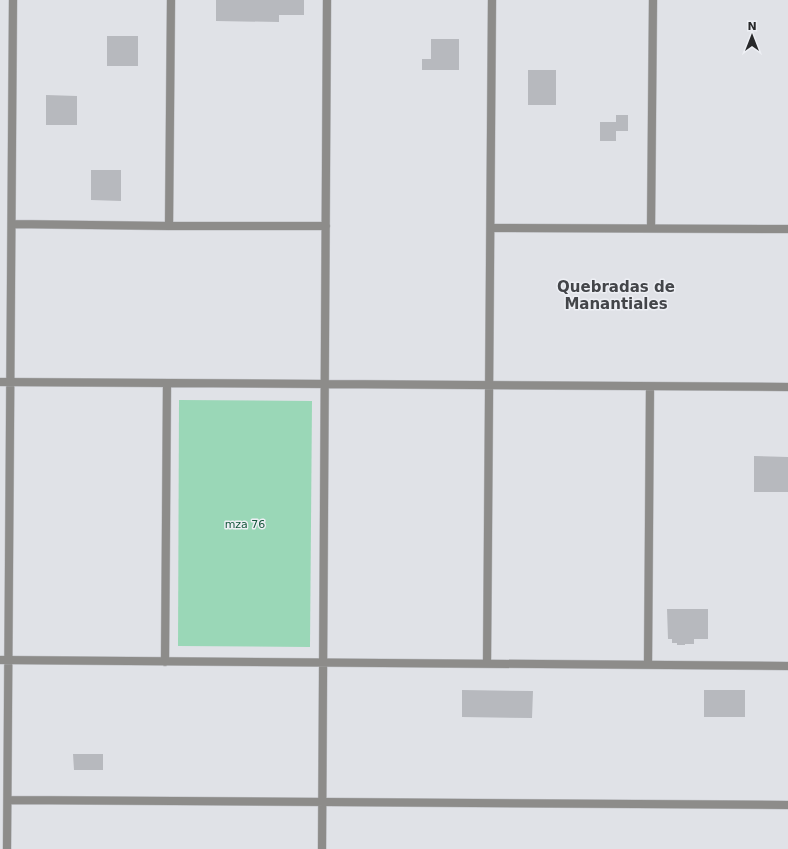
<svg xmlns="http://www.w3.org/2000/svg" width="788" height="849" font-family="'DejaVu Sans',sans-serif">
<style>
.green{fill:#9ad7b7}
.building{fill:#b7b9be}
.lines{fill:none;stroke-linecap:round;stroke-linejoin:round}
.minor-casing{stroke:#bbbdc1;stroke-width:9}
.minor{stroke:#8d8c8a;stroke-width:8}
.labels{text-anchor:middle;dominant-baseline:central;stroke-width:3;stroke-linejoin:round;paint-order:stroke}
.park-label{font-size:11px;fill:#14563b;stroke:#edeff4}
.district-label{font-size:15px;font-weight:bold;fill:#434549;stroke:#edeff4}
</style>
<rect width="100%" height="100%" fill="#e0e2e7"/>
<path class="green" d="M179,400L312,401L310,647L178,646Z"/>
<path class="building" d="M216,0H304V15H279V22L216,21Z
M107,36H138V66H107Z
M431,39H459V70H422V59H431Z
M528,70H556V105H528Z
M46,95L77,96V125H46Z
M616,115H628V131H616V141H600V122H616Z
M91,170H121V201L91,200Z
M754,456L788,457V492H754Z
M667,609H708V639H694V644H685V645H677V643H672V639H668Z
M462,690L533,691L532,718L462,717Z
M704,690H745V717H704Z
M73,754H103V770H74Z"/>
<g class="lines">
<g class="minor-casing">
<path id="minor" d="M12,224L169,226H326
M169,226L171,0
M491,228L788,229
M651,228L653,0
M0,382L788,387
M0,660L788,666
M165,662L167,383
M487,664L492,0
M648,665L650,387
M8,800L788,805
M7,849L13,0
M322,849L327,0"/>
</g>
<use href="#minor" class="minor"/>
</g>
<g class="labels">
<g class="park-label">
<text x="245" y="524">mza 76</text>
</g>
<g class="district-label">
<text x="616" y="287">Quebradas de<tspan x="616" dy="17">Manantiales</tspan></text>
</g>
</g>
<g transform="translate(752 36)" stroke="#edeff4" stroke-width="3" paint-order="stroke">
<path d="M0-3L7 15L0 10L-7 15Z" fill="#28292b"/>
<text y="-6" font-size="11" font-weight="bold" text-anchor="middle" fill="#28292b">N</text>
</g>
</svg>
